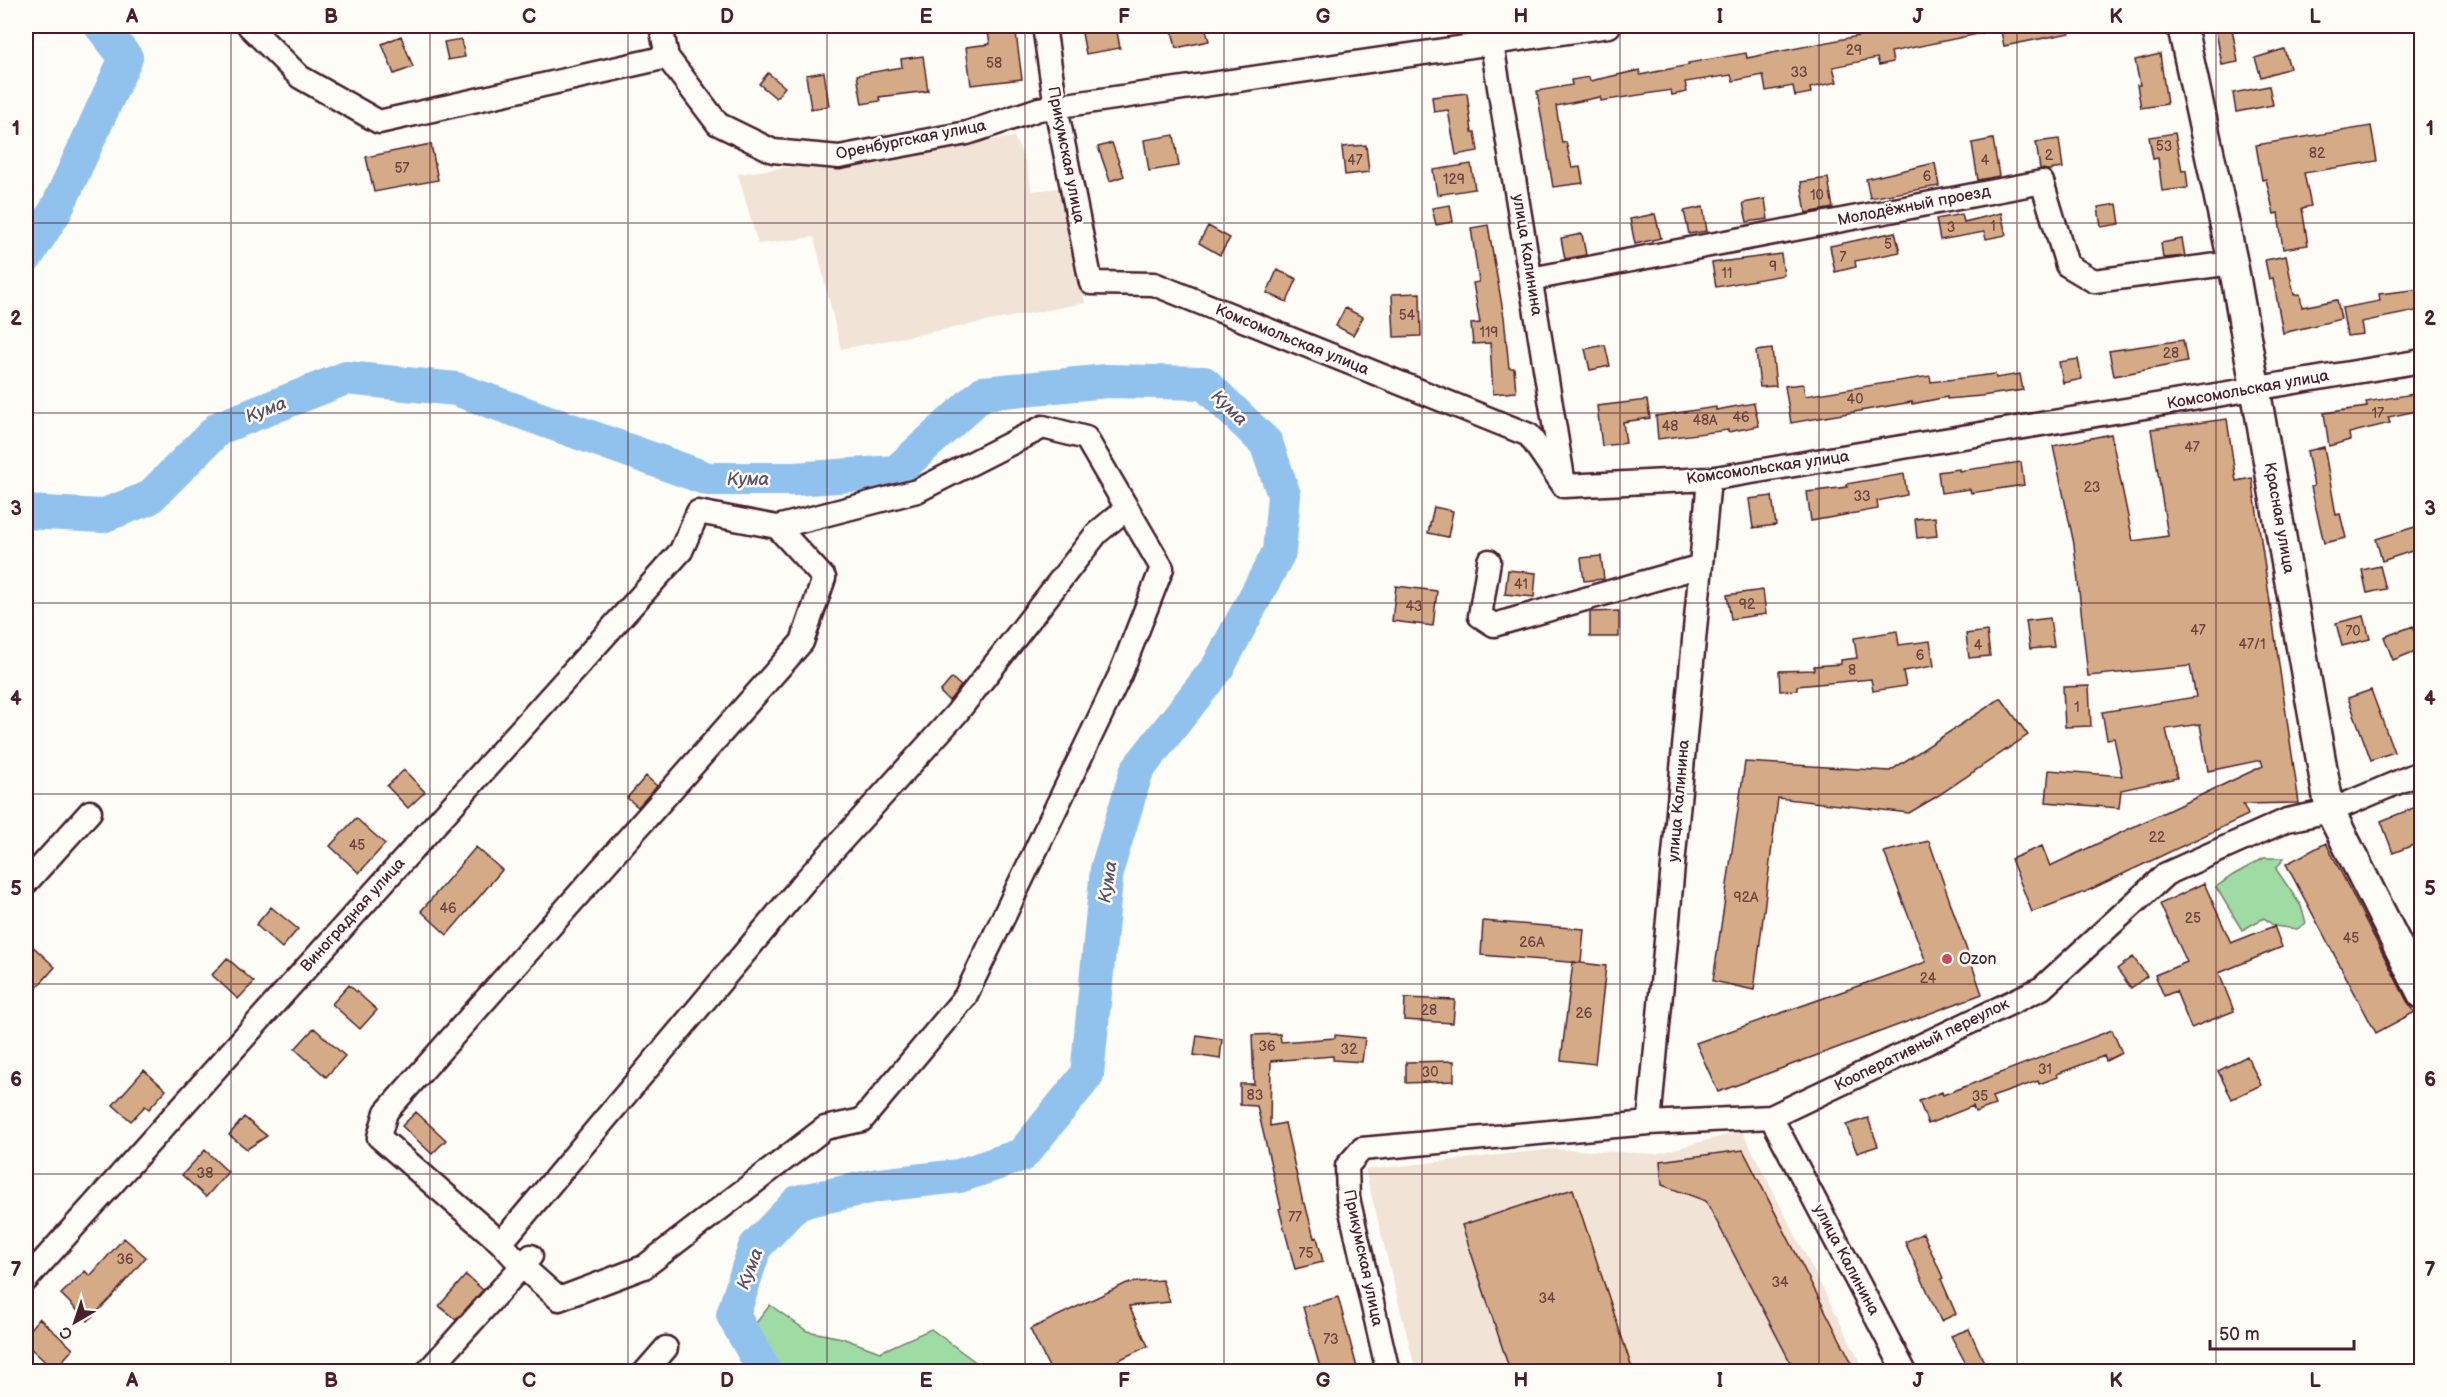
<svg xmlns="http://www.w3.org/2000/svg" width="2447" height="1397" font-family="'Balsamiq Sans',sans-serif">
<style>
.built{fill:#f1e3d5}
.green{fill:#9fdca4;stroke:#747e68;stroke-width:1.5}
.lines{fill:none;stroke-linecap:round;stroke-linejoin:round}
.river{stroke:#91c2ed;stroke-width:34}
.building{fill:#d5aa86;stroke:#4a1f2b;stroke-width:1.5}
.minor-casing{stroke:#4a1f2b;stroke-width:27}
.tertiary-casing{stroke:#4a1f2b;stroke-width:33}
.minor{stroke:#fdfcf7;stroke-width:22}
.tertiary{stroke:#fdfcf7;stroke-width:28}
.grid{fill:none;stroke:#4a1f2b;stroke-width:1.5;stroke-opacity:0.55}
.poi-dot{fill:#d1495b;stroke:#fdfcf7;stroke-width:2}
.labels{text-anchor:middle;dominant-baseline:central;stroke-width:5;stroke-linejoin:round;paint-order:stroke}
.number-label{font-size:14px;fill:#6d4242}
.street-label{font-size:16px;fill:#4a1f2b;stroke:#fdfcf7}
.poi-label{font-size:16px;fill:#4a1f2b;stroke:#fdfcf7;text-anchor:start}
.water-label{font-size:18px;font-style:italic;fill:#5f5065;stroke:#fdfcf7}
.neatline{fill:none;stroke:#4a1f2b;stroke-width:2}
.grid-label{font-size:20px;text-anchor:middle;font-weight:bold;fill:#4a1f2b}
</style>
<rect width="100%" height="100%" fill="#fdfcf7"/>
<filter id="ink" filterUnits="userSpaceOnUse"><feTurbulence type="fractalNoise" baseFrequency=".0167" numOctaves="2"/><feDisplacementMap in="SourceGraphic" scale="12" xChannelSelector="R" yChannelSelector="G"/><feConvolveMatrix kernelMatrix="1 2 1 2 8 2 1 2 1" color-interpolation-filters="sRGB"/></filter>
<g filter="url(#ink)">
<path class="built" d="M1014,137L1026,163L1032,191L1060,188L1085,303L841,349L814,237L758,244L738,174Z
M1742,1131L1865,1371H1416L1365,1170L1553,1149L1656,1154Z"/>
<path class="green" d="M2264,858H2284L2276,869L2301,906L2306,923L2297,929L2274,926L2264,918L2242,930L2216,887L2233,875Z
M770,1305L807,1331L842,1338L880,1352L931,1329L981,1366L979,1372L777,1371L753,1327Z"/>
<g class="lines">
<path class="river" d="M26,257L56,210L126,58L101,26
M26,512L102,516L149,498L219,428L346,378L456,389L708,479H794L896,472L983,393L1107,381L1204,383L1266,443L1284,495L1279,552L1218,667L1137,770L1107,869L1087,1075L1022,1155L959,1176L879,1185L798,1202L755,1247L733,1315L765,1372"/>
</g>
<path class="building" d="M987,26H1015L1022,79L971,85L966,47L990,44Z
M1093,26H1116L1120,48L1086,54L1081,28Z
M1171,26H1205L1209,41L1176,48Z
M1909,26H1982L1983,33L1891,52L1893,62L1879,65L1877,58L1833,67L1837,82L1810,88L1811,93L1795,96L1793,86L1766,91L1763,75L1733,81L1731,75L1685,82L1687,92L1672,95L1671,90L1601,101L1600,97L1556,106L1562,143L1566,142L1572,168L1580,167L1583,183L1553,187L1537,91L1572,85L1571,80L1589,77L1590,81L1640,70V75L1689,65L1688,63L1746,53L1747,58Z
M2000,26H2070V33L2004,46Z
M2232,28L2238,62L2222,65L2216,31Z
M401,36L413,67L394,74L382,44Z
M461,39L465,57L448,60L444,42Z
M2284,49L2290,68L2261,77L2255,58Z
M2160,54L2167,104L2141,108L2137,85H2140L2135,60Z
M923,56L928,91L879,97L880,101L862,104L857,75L902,67L901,59Z
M824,72L829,106L811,109L806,75Z
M768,73L785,87L776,98L759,84Z
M2269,86L2273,105L2236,112L2233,93Z
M1467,93L1472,132H1475L1478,151L1456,155L1448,110L1434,112L1432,97Z
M2371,126L2377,161L2304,173L2311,206L2302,208L2308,245L2283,249L2278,213L2274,214L2266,179L2262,180L2256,145Z
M2175,133L2182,171L2186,170L2188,188L2162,191L2158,158L2153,159L2149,137Z
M1174,135L1179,166L1149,171L1144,140Z
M1993,139L1999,176L1978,180L1972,143Z
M2059,139L2063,168L2048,170L2040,169L2036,142Z
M1112,143L1124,176L1110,181L1098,147Z
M431,144L438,180L374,192L366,157Z
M1366,145L1369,172L1345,175L1342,147Z
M1935,163L1939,186L1870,198L1866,179Z
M1471,164L1475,189L1437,195L1433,170Z
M1828,178L1833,208L1806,213L1801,182Z
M1765,199L1768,219L1747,222L1743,203Z
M2117,204L2120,224L2101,227L2098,207Z
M1450,205L1453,222L1436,225L1432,208Z
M1703,207L1707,231L1689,234L1684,211Z
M2001,213L2006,235L1986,239L1984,232L1940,240L1936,219L1962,214L1964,222Z
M1655,214L1661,238L1635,244L1630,219Z
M1488,225L1504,317L1509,368H1514L1516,392L1493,394L1490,343L1473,344L1471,324L1480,323L1473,283L1479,282L1471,228Z
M1208,226L1230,238L1220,255L1199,243Z
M1895,232L1900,252L1855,261L1856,267L1835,272L1830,246Z
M1582,234L1586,255L1565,259L1561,238Z
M2182,239L2185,256L2163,258L2161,243Z
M1781,254L1784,275L1716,287L1712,263Z
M2286,256L2294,295L2300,294L2302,307L2337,300L2341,319L2283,333L2273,278L2269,279L2265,260Z
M1277,270L1297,279L1287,302L1267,293Z
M2421,289V310L2361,322L2363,334L2347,336L2342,308L2380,301L2379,294Z
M1420,293L1421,336L1394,337L1392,294Z
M1345,308L1363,317L1353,335L1336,326Z
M2183,340L2187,362L2114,376L2109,351Z
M1605,345L1610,366L1590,370L1585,349Z
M1772,349L1776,386L1760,387L1756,351Z
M2078,359L2082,379L2063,383L2059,362Z
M1995,374L1996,378L2020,374L2023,390L1981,396L1947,399V397L1912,404V402L1791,423L1785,386L1803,384L1805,396L1930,376L1931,382Z
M2413,394L2417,411L2388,417L2390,423L2349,433L2350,440L2329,446L2324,413L2367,407L2366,402Z
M1647,400L1650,418L1623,422L1626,443L1602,446L1597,406Z
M1754,403L1759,426L1728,432V430L1658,439L1656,416L1716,407V410Z
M2227,419L2236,481L2252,478L2299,803L2243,804L2248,815L2085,892L2032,912L2011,859L2042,846L2050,866L2263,766L2261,760L2208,771L2200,724L2166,729L2177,778L2121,790L2119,808L2046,802L2049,770L2122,776L2114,738L2107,739L2102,712L2196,697L2190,666L2088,676L2074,544L2053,446L2111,434L2133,541L2168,536L2151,429Z
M2324,447L2336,515L2340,514L2346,538L2324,543L2311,487L2314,486L2307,451Z
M2021,462L2024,485L1971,493L1970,489L1941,493L1938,472L1959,469V471Z
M1904,474L1907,495L1877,501L1878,509L1811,521L1807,492L1847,487L1846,484Z
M1772,496L1776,525L1753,528L1749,499Z
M1434,507L1453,511L1448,537L1428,533Z
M1935,517L1937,536L1917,538L1915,519Z
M2418,526L2421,536V548L2382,561L2376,539Z
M1601,556L1604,579L1584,581L1581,558Z
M2380,566L2386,589L2367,593L2362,570Z
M1508,570L1536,573L1534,597L1505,594Z
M1396,586L1437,591L1433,626L1392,621Z
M1763,590L1766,614L1731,619L1727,595Z
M1619,611V637H1590V612Z
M2364,616L2370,639L2342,646L2336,623Z
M2050,618L2054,647L2030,649L2026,621Z
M2413,626L2421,649L2393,660L2384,637Z
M1897,631L1899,645L1930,641L1934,666L1903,671L1906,686L1873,691L1871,679L1797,686V690L1780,691L1779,671L1814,670V666L1841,664V660L1857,658L1854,638Z
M1987,631L1990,656L1969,658L1966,634Z
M952,678L961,686L949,701L940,692Z
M2089,686L2091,726L2065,727L2063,687Z
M2371,690L2394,752L2371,760L2348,698Z
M2001,698L2028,735L1936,797L1909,813L1778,798L1754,990L1713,981L1745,762L1890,771Z
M404,770L425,792L408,808L387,786Z
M646,776L657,786L638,807L627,798Z
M2421,805V842L2393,853L2381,821Z
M356,818L385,844L359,873L330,846Z
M1929,841L1982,994L1718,1092L1696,1043L1926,962L1884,852Z
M2326,843L2407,1001L2415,1012L2376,1033L2286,864Z
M476,847L502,870L447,935L421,911Z
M2204,883L2231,943L2274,926L2282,947L2219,973L2234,1011L2191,1028L2176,991L2164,996L2155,975L2187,962L2160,904Z
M271,907L298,929L282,948L256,925Z
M1483,921L1584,929L1581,963L1481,955Z
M26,940L55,967L26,1000Z
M2133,957L2147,976L2131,988L2117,969Z
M227,958L254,982L238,999L212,975Z
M1573,962L1606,966L1595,1064L1561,1060Z
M349,985L377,1010L360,1029L332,1004Z
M1405,998L1455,1000L1453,1023L1404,1020Z
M314,1028L345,1056L326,1077L295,1049Z
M2112,1030L2122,1053L2106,1061L2104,1056L2057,1074L2058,1077L2039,1084L2038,1081L1992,1097L1995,1105L1975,1112L1973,1106L1928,1124L1919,1101L1942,1092L1943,1095Z
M1280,1034L1281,1042L1335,1038V1035L1365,1038L1362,1062L1333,1060V1056L1271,1061L1270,1126L1285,1123L1303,1203H1305L1314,1238L1317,1237L1323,1262L1295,1269L1279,1209L1281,1208L1257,1106L1240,1105V1084H1254L1252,1035Z
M1197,1035L1222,1039L1220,1059L1194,1055Z
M2247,1056L2261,1085L2232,1099L2218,1071Z
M1454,1061V1081L1406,1083V1062Z
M144,1070L166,1090L149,1109L145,1106L131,1121L113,1105Z
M416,1112L446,1140L432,1154L402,1126Z
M244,1117L267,1136L247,1149L229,1135Z
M1868,1118L1878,1146L1857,1153L1846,1125Z
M205,1150L228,1172L206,1197L182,1175Z
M1743,1150L1852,1363L1832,1371H1795L1706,1201L1662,1185L1660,1161Z
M1573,1189L1633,1371H1510L1462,1225Z
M1923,1233L1943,1278L1941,1279L1956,1314L1941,1321L1905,1242Z
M124,1238L146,1257L111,1298L88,1321L61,1294L85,1271L90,1276Z
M466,1275L483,1290L456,1320L439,1306Z
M1162,1280L1170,1302L1129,1306L1148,1346L1096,1371H1051L1030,1329L1127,1283Z
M1338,1297L1358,1371H1321L1303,1307Z
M39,1318L73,1349L54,1370L26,1344V1334Z
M1969,1329L1988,1371H1970L1951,1336Z"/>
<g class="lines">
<g class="minor-casing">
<path id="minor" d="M249,26L300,77L379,122L667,57L718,124L773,151L839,157L967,133L1039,109L1609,26
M661,26L667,57
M1044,26L1056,107L1091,283L1154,284L1529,435L1564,486L1709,479L2422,361
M1489,26L1563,478
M1531,279L2042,182L2067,265L2094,281L2233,263
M1489,561L1480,616L1494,625L1701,566
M26,883L90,812
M1771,1117L1905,1372
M1649,1123L1709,479
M501,1243L805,881L956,714L1097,533L1127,508
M26,1280L681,551L698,512L777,527L917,491L1043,427L1086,438L1162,568L1120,675L965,997L862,1120L825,1128L644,1267L559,1299L522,1266L501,1243L379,1137L386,1112L802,642L824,578L777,527
M427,1372L531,1256
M645,1372L666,1348
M1388,1372L1348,1198L1347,1166L1362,1149L1649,1123L1771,1117L2042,988L2166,874L2287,820L2330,811L2422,772"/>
</g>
<g class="tertiary-casing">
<path id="tertiary" d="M2182,26L2233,263L2330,811L2422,994"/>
</g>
<use href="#minor" class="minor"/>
<use href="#tertiary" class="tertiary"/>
</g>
</g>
<path class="grid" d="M231,26V1372M430,26V1372M628,26V1372M827,26V1372M1025,26V1372M1224,26V1372M1422,26V1372M1620,26V1372M1819,26V1372M2017,26V1372M2216,26V1372M26,223H2422M26,413H2422M26,603H2422M26,794H2422M26,984H2422M26,1174H2422"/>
<circle class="poi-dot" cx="1947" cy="959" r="6"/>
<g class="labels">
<g class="number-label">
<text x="1854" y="50">29</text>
<text x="994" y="63">58</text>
<text x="1799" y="72">33</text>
<text x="2164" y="146">53</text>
<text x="2317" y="153">82</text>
<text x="2049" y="155">2</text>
<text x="1355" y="160">47</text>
<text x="1985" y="160">4</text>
<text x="402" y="168">57</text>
<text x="1927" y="176">6</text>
<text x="1454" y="179">129</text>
<text x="1817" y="195">10</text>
<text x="1993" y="226">1</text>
<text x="1951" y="227">3</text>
<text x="1888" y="244">5</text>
<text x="1843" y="257">7</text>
<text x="1773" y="266">9</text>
<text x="1727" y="273">11</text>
<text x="1407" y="315">54</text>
<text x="1489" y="332">119</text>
<text x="2171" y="353">28</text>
<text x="1855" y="399">40</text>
<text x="2378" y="413">17</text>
<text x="1741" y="417">46</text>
<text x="1705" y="420">48А</text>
<text x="1670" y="426">48</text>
<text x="2192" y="447">47</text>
<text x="2092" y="487">23</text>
<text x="1862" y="496">33</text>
<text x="1521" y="584">41</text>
<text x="1747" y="604">92</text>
<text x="1414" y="606">43</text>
<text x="2198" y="630">47</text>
<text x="2353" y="631">70</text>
<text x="2252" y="644">47/1</text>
<text x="1978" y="645">4</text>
<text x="1920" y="655">6</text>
<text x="1852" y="670">8</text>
<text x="2077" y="707">1</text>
<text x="2157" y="837">22</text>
<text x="357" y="845">45</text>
<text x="1746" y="897">92А</text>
<text x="448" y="908">46</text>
<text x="2193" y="918">25</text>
<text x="2351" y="938">45</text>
<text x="1532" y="942">26А</text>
<text x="1928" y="978">24</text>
<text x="1429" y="1010">28</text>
<text x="1584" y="1013">26</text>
<text x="1267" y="1046">36</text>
<text x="1349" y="1049">32</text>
<text x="2045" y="1069">31</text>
<text x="1430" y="1072">30</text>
<text x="1255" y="1095">83</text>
<text x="1980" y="1096">35</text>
<text x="205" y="1173">38</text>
<text x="1295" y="1217">77</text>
<text x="1306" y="1253">75</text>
<text x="125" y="1259">36</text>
<text x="1780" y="1282">34</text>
<text x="1547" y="1298">34</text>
<text x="1331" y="1339">73</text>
</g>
<g class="street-label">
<text transform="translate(911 140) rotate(-11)">Оренбургская улица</text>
<text transform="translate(1066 155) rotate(79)">Прикумская улица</text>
<text transform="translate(1914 206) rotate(-11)">Молодёжный проезд</text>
<text transform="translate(1527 255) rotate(81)">улица Калинина</text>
<text transform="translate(1292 340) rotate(22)">Комсомольская улица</text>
<text transform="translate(2248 390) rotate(-10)">Комсомольская улица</text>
<text transform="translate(1768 468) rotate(-8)">Комсомольская улица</text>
<text transform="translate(2279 518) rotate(80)">Красная улица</text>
<text transform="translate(1679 801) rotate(-85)">улица Калинина</text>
<text transform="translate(353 915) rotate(-48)">Виноградная улица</text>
<text transform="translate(1922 1045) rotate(-26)">Кооперативный переулок</text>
<text transform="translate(1363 1258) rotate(78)">Прикумская улица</text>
<text transform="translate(1846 1260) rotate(62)">улица Калинина</text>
</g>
<g class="poi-label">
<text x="1959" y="959">Ozon</text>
</g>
<g class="water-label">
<text transform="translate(1229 408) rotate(44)">Кума</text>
<text transform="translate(266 410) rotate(-21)">Кума</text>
<text x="748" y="479">Кума</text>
<text transform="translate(1108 882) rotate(-81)">Кума</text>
<text transform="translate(750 1269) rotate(-69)">Кума</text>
</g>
</g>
<rect width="2447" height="1397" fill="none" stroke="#fdfcf7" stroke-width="66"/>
<g transform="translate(75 1322) rotate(219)" stroke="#fdfcf7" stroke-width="4.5" paint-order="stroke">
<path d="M0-4.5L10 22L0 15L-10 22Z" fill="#4a1f2b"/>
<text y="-9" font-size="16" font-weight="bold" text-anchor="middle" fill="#4a1f2b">С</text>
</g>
<path d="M2210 1340v9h144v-9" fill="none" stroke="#4a1f2b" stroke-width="3"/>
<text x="2219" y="1340" font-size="18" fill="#4a1f2b" stroke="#fdfcf7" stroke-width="4.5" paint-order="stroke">50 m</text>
<rect x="33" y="33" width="2381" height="1331" class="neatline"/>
<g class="grid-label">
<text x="132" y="23">A</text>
<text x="331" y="23">B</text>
<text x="529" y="23">C</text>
<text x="727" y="23">D</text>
<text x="926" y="23">E</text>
<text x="1124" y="23">F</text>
<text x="1323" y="23">G</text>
<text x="1521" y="23">H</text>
<text x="1720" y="23">I</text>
<text x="1918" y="23">J</text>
<text x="2116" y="23">K</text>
<text x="2315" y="23">L</text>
<text x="16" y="135">1</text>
<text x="2430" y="135">1</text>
<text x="16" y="325">2</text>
<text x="2430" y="325">2</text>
<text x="16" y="515">3</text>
<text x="2430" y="515">3</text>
<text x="16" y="705">4</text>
<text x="2430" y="705">4</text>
<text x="16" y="895">5</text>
<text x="2430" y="895">5</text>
<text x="16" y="1086">6</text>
<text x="2430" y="1086">6</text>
<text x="16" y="1276">7</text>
<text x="2430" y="1276">7</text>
<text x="132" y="1387">A</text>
<text x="331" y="1387">B</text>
<text x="529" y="1387">C</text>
<text x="727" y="1387">D</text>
<text x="926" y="1387">E</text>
<text x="1124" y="1387">F</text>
<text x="1323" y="1387">G</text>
<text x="1521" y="1387">H</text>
<text x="1720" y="1387">I</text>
<text x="1918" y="1387">J</text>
<text x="2116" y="1387">K</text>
<text x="2315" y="1387">L</text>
</g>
</svg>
